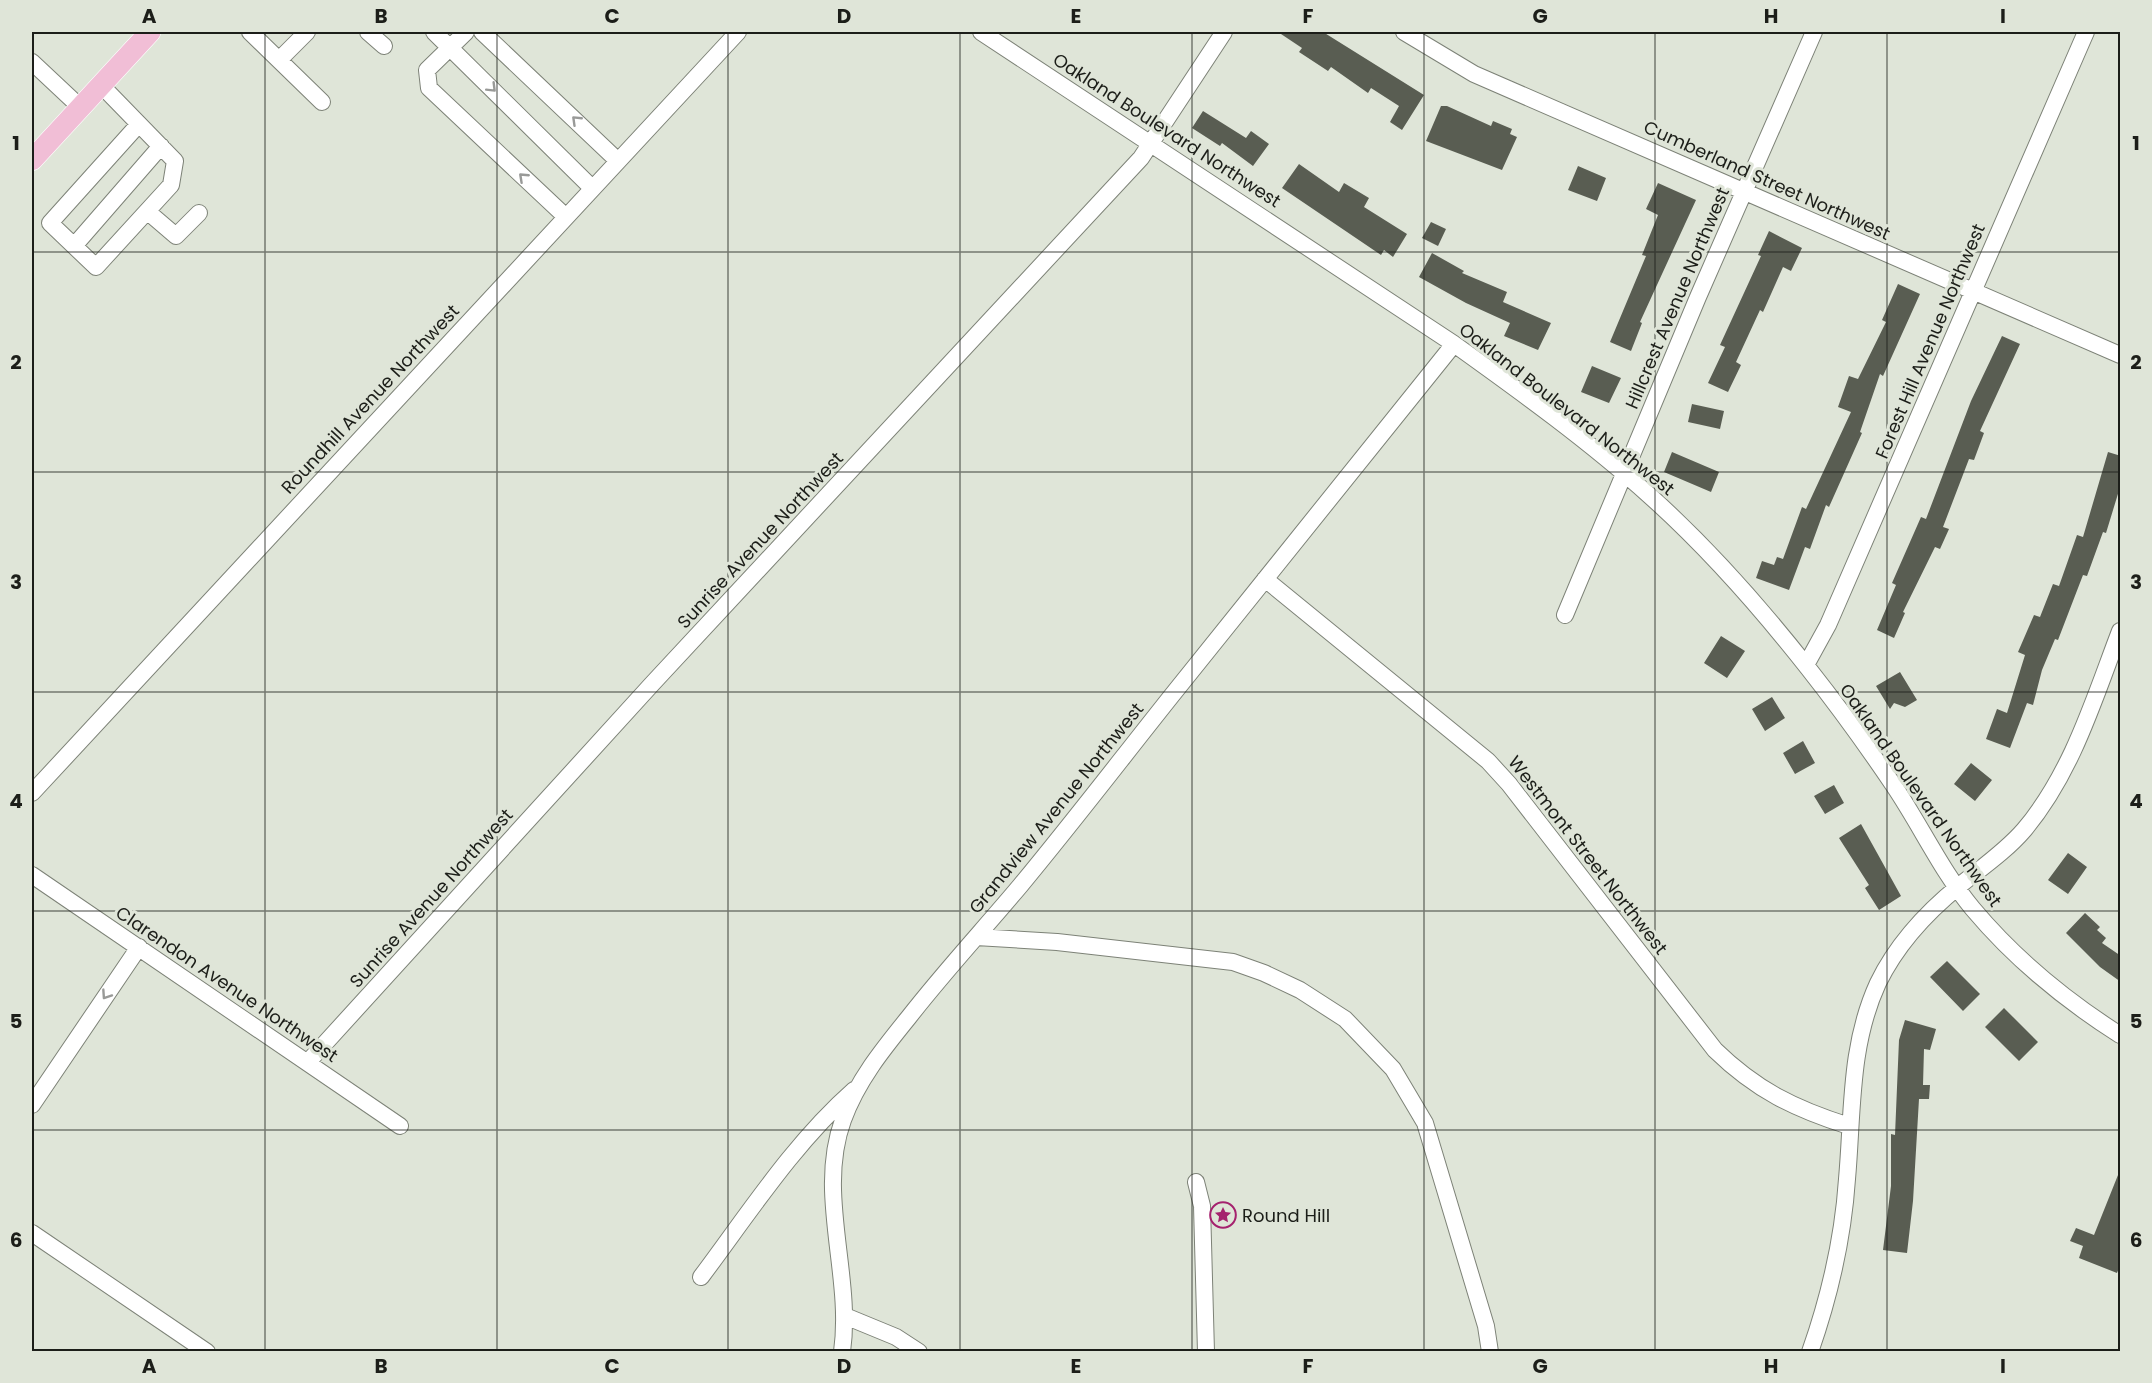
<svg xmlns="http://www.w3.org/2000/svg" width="2152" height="1383" font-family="Poppins,sans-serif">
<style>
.building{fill:#595d52}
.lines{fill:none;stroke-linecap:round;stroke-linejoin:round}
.minor-casing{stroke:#7d8277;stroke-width:18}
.major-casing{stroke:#fff;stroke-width:22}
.minor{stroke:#fff;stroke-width:16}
.major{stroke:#f1bed6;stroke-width:21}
.oneway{stroke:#999a98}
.grid{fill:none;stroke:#1c1e19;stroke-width:1.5;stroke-opacity:0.55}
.labels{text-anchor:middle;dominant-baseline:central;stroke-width:6;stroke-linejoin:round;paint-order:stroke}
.street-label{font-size:18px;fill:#1c1e19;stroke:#dfe5d8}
.poi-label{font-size:18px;fill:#1c1e19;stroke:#dfe5d8;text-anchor:start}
.neatline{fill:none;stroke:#1c1e19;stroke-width:2}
.grid-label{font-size:20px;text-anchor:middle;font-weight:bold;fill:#1c1e19}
</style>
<rect width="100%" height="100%" fill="#dfe5d8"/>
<path class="building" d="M1278,32H1323L1424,95L1402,130L1390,122L1399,106L1371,88L1368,93L1331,67L1328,71L1299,52L1302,48Z
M1441,106H1447L1491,126L1493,121L1512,129L1510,134L1517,137L1502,170L1426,141Z
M1203,111L1246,138L1251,131L1269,144L1253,166L1222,143L1220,146L1192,128Z
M1299,164L1339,192L1344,183L1369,198L1364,207L1407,234L1393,257L1384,250L1381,255L1282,188Z
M1578,166L1606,178L1597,201L1568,190Z
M1658,183L1696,200L1640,322L1642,323L1631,351L1610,342L1646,256L1642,255L1658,215L1646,209Z
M1431,222L1446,229L1438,246L1422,238Z
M1769,231L1802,248L1791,271L1783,267L1763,312L1760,310L1736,362L1741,365L1728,392L1708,383L1725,347L1720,345L1761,256L1758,255Z
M1432,253L1464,271L1462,273L1507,292L1503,302L1551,323L1538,350L1504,336L1510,323L1466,303L1419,277Z
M1898,284L1920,294L1883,376L1880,374L1860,432L1862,433L1829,507L1826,505L1810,549L1805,547L1789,590L1756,578L1762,561L1774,565L1777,557L1783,559L1802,507L1806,509L1851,412L1838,407L1849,376L1858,379L1886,322L1882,320Z
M2002,336L2020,344L1980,431L1984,433L1974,460L1969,459L1943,527L1949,529L1940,549L1935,547L1903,612L1905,613L1894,638L1877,630L1896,585L1892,583L1921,517L1926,519L1971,401Z
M1592,366L1621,378L1609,403L1581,392Z
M1692,404L1724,411L1720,429L1688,422Z
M1672,452L1719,472L1711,492L1664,472Z
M2108,452L2121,456V484L2106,533L2103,532L2087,576L2083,575L2058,640L2055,639L2042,670L2033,705L2027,703L2010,748L1986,739L1997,709L2007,713L2025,655L2018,652L2034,615L2040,617L2053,584L2059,586L2077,535L2083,537Z
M1721,636L1745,651L1727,678L1704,663Z
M1900,672L1917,700L1905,707L1894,703L1890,709L1876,686Z
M1772,697L1785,718L1765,731L1752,709Z
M1803,741L1815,763L1795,774L1783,753Z
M1971,763L1992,780L1975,801L1954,784Z
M1834,785L1844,803L1825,814L1814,796Z
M1861,824L1901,896L1879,910L1865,888L1869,885L1839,838Z
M2068,853L2087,867L2068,894L2048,880Z
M2085,913L2100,927L2097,930L2106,938L2102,943L2121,956V982L2100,967L2066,933Z
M1947,961L1980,994L1963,1011L1930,977Z
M2004,1008L2038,1042L2019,1061L1985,1027Z
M1905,1020L1936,1029L1930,1050L1924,1049L1923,1085H1930L1929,1099H1919L1913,1201L1907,1253L1883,1250L1891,1186V1134L1895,1135L1899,1040Z
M2120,1170L2121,1263L2117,1273L2079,1258L2083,1246L2070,1241L2076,1228L2094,1235Z"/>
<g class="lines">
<g class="minor-casing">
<path id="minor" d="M250,32L322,102
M368,32L384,46
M434,32L592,188
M466,32L427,70L429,88L566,217
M482,32L618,161
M981,32L1454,344C1521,392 1589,441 1650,496C1708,548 1760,607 1808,668C1838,706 1867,746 1894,786C1921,826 1942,872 1973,909C2015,959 2065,1000 2120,1035
M1404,32L1474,74L2120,355
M279,60L307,32
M32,62L80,107
M101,85L175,161L171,185L96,267L50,223L139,124
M148,212L176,236L199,213
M74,246L161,146
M1265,579L1488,761L1509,784L1715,1050C1756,1090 1795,1109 1849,1126
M1565,615L1698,297L1814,32
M1806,665L1828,625L2086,32
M32,793L738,32
M32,875L400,1126
M976,937L1057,942L1233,962L1264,973L1300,990L1345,1019L1393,1069L1425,1123L1486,1326L1490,1352
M308,1062L652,684L1141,158L1224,32
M32,1105L139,947
M1196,1182L1202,1206L1206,1352
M32,1233L207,1352
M701,1277C749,1213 794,1143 854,1090
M845,1316L896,1337L919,1352
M842,1352C853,1275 816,1194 843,1120C857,1081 883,1049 909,1017C944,972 983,930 1020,886C1074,821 1125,754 1177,689C1269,574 1361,459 1454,344
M1810,1352C1830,1295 1843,1239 1847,1179C1853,1112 1849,1046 1878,983C1896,946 1927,912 1959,886C1981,868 2005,852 2024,830C2072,773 2094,699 2120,631"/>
</g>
<g class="major-casing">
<path id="major" d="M32,160L150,32"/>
</g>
<use href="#minor" class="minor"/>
<use href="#major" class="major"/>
</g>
<defs><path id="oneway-chevron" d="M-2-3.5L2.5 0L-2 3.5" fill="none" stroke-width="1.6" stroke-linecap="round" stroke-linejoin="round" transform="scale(1.5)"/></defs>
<g class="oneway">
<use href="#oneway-chevron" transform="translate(492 88) rotate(45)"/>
<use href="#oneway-chevron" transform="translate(576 120) rotate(-136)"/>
<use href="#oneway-chevron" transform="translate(523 177) rotate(-137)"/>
<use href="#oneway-chevron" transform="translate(106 995) rotate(124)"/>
</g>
<path class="grid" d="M265,32V1352M497,32V1352M728,32V1352M960,32V1352M1192,32V1352M1424,32V1352M1655,32V1352M1887,32V1352M32,252H2120M32,472H2120M32,692H2120M32,911H2120M32,1130H2120"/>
<defs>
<g id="sight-ring" transform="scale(1.35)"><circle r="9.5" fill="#dfe5d8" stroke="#a5216e" stroke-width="1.5"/><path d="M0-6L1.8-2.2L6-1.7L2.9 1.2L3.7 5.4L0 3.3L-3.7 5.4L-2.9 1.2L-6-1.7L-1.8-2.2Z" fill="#a5216e"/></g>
</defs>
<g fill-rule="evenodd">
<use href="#sight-ring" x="1223" y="1215"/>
</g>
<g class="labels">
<g class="street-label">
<text transform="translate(1167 130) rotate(33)">Oakland Boulevard Northwest</text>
<text transform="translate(1767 180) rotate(24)">Cumberland Street Northwest</text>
<text transform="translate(1677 298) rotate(-67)">Hillcrest Avenue Northwest</text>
<text transform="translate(1930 341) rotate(-67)">Forest Hill Avenue Northwest</text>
<text transform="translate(370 399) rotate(-47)">Roundhill Avenue Northwest</text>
<text transform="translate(1567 409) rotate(38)">Oakland Boulevard Northwest</text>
<text transform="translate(760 540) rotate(-47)">Sunrise Avenue Northwest</text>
<text transform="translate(1921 795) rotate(55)">Oakland Boulevard Northwest</text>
<text transform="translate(1056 808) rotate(-51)">Grandview Avenue Northwest</text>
<text transform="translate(1588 855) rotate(52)">Westmont Street Northwest</text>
<text transform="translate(431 898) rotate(-48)">Sunrise Avenue Northwest</text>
<text transform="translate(227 984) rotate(34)">Clarendon Avenue Northwest</text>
</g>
<g class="poi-label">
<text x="1242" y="1215">Round Hill</text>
</g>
</g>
<rect width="2152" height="1383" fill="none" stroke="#dfe5d8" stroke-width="66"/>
<rect x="33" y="33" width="2086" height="1317" class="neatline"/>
<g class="grid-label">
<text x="149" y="23">A</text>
<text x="381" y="23">B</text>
<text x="612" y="23">C</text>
<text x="844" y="23">D</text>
<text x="1076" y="23">E</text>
<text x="1308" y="23">F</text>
<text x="1540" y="23">G</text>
<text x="1771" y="23">H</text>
<text x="2003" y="23">I</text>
<text x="16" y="150">1</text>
<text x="2136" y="150">1</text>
<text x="16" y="369">2</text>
<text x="2136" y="369">2</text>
<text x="16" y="589">3</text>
<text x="2136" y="589">3</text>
<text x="16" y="808">4</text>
<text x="2136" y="808">4</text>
<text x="16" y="1028">5</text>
<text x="2136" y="1028">5</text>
<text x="16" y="1247">6</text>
<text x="2136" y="1247">6</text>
<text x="149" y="1373">A</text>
<text x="381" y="1373">B</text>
<text x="612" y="1373">C</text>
<text x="844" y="1373">D</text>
<text x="1076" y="1373">E</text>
<text x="1308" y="1373">F</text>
<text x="1540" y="1373">G</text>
<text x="1771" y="1373">H</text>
<text x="2003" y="1373">I</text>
</g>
</svg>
